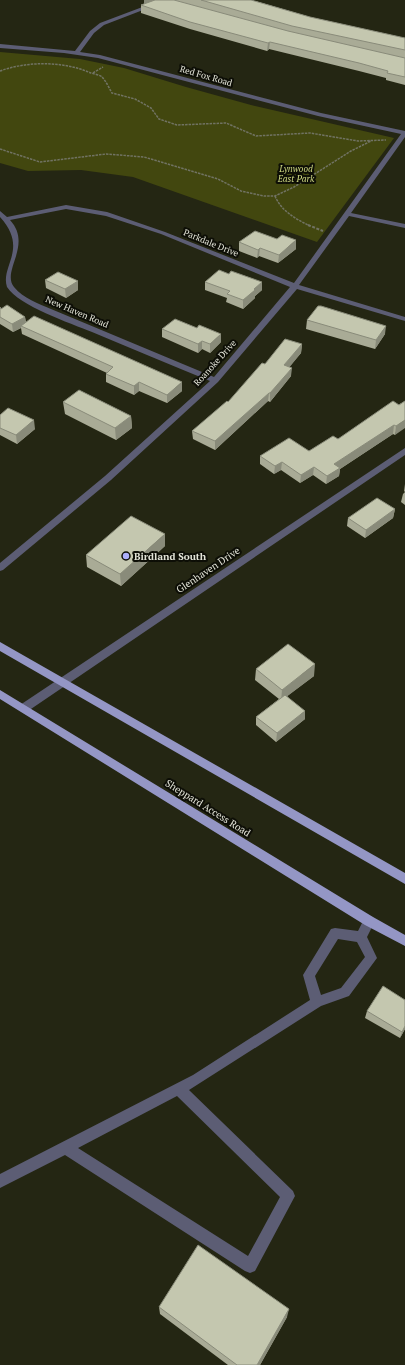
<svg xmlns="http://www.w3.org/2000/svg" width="405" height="1365" font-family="'PT Serif',serif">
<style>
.green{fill:#42470f}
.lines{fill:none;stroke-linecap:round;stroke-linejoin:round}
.path-far1{stroke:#717363;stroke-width:1.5;stroke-dasharray:2.5 1;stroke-linecap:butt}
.path{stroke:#717363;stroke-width:2;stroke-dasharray:3 1.5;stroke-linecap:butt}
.minor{fill:#5c5d74;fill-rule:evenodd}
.major{fill:#9496c5;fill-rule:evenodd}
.wall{fill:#a9ab96}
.shaded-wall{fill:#898b7a}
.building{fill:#c4c7af;stroke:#898b7a}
.poi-dot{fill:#acaffb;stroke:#0d0e06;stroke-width:1.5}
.labels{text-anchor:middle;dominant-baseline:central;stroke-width:4;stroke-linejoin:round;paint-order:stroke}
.far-street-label{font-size:9px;fill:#e4e5d9;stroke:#0d0e06}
.far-park-label{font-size:9px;font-style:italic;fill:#ced882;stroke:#0d0e06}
.poi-label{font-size:10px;font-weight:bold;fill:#e4e5d9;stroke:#0d0e06;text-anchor:start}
.street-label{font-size:10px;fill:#e4e5d9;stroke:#0d0e06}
</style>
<rect width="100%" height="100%" fill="#242613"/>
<path class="green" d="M0,52L80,59L124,68L186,87L251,105L394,138L317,242L133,177L81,170L28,171L0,163Z"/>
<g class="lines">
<path class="path-far1" d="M0,71C28,61 63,61 91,73C94,74 100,75 102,77C106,81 109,88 112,93L135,99L151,108L159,119L177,125L226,123L256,136L310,133L358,141L386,140
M93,73L103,67
M0,149L40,162L106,154L144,157L218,179L241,191L264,196H275L294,187L351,151L371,141
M275,196C281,211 296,219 310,226"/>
<path class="path" d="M308,225L323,231"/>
<path class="minor" d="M161,0H169L104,25L94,33L80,52L100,55L321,113L405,131V137L351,213L405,224V228L349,216L299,285L405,317V321L297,289L218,382L111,480L3,570L0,571V563L105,476L210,381C170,365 131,348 92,332C70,323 19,306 7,287C0,266 29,249 0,217V211L7,217L66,205L107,212L165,232L294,283L401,134L318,116L98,58L64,53L0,48V44L75,51L90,31L100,23ZM66,209L106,216L161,234L290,287L214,377L51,309C39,304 23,298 14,287C1,271 33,245 10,220Z
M405,448V455L28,711H20L19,708L20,705Z
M369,916L373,917L375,921L367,937L377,958L349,996L321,1006L189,1090L293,1191L295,1196L255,1271L250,1273L245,1271L65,1155L0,1188V1174L193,1075L310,1000L303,975L331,929L335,928L358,931L365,917ZM338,939L357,942L365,957L341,988L321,995L315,976ZM177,1096L280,1197L248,1256L78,1148Z"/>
<path class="major" d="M0,642L405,873V884L0,651Z
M0,690L373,917L405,935V946L365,925L0,699Z"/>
</g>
<path class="wall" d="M144,0H251L310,17L405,38V85L386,80V78L359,71L269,49L267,51L190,29L141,13V5L144,4Z
M239,242L296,249L278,263L259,256L257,258L239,251Z
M45,280L78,281V290L66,298L46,288Z
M205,282H262V290L255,296V298L243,309L226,302L227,298L205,290Z
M0,307L1,309L25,317L26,322L182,391L167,403L139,391L134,395L106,382V374L107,373L22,334L21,328L13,332L0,324Z
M307,320L385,334L375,349L306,329Z
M162,329L221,342L210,353L202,349L198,353L162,337Z
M302,344L301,353L289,367L291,376L270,402L268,401L215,450L193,439L192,431L228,402L265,364Z
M405,401L395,435L393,434L340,469L339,476L326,484L313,475L300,483L281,470L274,474L260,464V456L309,451L338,439Z
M63,402L131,416L132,428L116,440L65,414Z
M0,415L35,429L17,444L0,435Z
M405,484V492L404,491Z
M405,492V505L401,502L403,494Z
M395,509L393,518L365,538L347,526L348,518Z
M165,546L121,586L87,567L86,555Z
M256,669L314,676L287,696L305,719L276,742L256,725V717L279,699L255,680Z
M405,1000V1029L400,1038L365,1018L367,1011Z
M159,1307L287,1317L260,1365H228L160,1314Z"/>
<path class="shaded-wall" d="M144,0H156L144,5Z
M270,42L269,49L267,51L268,43Z
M296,240V249L278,263L279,255Z
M260,248L259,256L257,258L258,250Z
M78,281V290L66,298L65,289Z
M262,282V290L255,296V298L243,309V300L254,289Z
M25,317L26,325L21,326V328L13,332L12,324Z
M386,326L385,334L375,349L376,340Z
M221,334V342L210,353V344Z
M202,341V349L198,353V344Z
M302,344L301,353L284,374V365Z
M292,368L291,376L270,402V393Z
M139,382V391L134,395V386Z
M182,382V391L167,403V395Z
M269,393L268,401L215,450V441Z
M131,416L132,428L116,440L115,428Z
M34,420L35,429L17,444L16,435Z
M405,420V428L395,435L396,426Z
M394,425L393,434L340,469L339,476L326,484L327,476L334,464Z
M282,462L281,470L274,474L275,466Z
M314,467L313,475L300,483L301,475Z
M395,509L393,518L365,538L366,530Z
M165,534V546L121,586L120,574Z
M315,664L314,676L281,701L282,690Z
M305,711V719L276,742L277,733Z
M405,1026V1029L400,1038L402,1032Z
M289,1309L287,1317L260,1365H257Z"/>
<path class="building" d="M155,0H174L288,31L405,58V77L387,73L388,71L359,63L270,42L268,43L190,22L141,5Z
M201,0H251L310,17L405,38V50L292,26Z
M255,231L277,239L282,235L296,240L279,255L260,248L258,250L239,242Z
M219,270L229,274L231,271L262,282L254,289L255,290L243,300L227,294L230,291L205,282Z
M58,272L78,281L65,289L45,280Z
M7,305L25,317L12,324L0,317V307L1,309Z
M318,306H321L386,326L376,340L307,320Z
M34,316L182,382L167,395L139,382L134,386L106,374L113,367L21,326Z
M175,319L197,328L199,325L221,334L210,344L202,341L198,344L162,329Z
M285,339L302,344L284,365L292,368L270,393H269L215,441L192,431L227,401L228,402L262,363L265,364Z
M79,390L131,416L115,428L63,402Z
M393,401L399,405L405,401V420L396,426L394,425L334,464L340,468L327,476L314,467L301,475L282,462L275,466L260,456L289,438L309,451L333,436L338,439Z
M8,408L34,420L16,435L0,428V415Z
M377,498L395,509L366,530L348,518Z
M131,516L165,534L120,574L86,555Z
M288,644L315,664L282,690L256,669Z
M285,695L305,711L277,733L256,717Z
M383,986L405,1000V1026L402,1032L367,1011Z
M198,1245L289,1309L257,1365H237L159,1307Z"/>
<circle class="poi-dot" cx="126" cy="556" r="4"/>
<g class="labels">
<g class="far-street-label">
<text transform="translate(206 76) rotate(16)">Red Fox Road</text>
<text transform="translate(211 243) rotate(22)">Parkdale Drive</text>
<text transform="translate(77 312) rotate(23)">New Haven Road</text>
<text transform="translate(215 363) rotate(-48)">Roanoke Drive</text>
</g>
<g class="far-park-label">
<text x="296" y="169">Lynwood<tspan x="296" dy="10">East Park</tspan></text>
</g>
<g class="poi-label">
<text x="134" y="556">Birdland South</text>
</g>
<g class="street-label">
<text transform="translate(208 570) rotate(-34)">Glenhaven Drive</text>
<text transform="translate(208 808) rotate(32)">Sheppard Access Road</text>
</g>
</g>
</svg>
